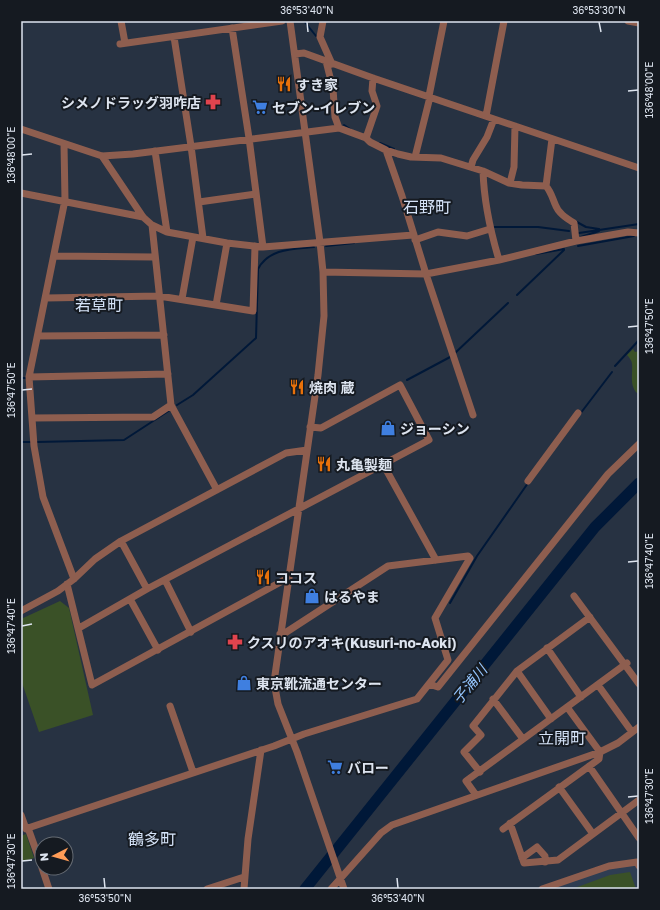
<svg xmlns="http://www.w3.org/2000/svg" width="660" height="910" font-family="'Golos Text','Noto Sans JP',sans-serif">
<style>
.built{fill:#2e3d52}
.green{fill:#3a5127}
.lines{fill:none;stroke-linecap:round;stroke-linejoin:round}
.stream{stroke:#001838;stroke-width:2}
.river{stroke:#001838;stroke-width:11}
.minor{stroke:#8e5e4f;stroke-width:7}
.ticks{fill:none;stroke:#dde4ef;stroke-width:1.5}
.labels{text-anchor:middle;dominant-baseline:central;stroke-width:4;stroke-linejoin:round;paint-order:stroke}
.poi-label{font-size:14px;font-weight:bold;fill:#dde4ef;stroke:#151a21;text-anchor:start}
.water-label{font-size:15px;font-style:italic;fill:#93c4fd;stroke:#151a21}
.quarter-label{font-size:16px;fill:#d5e3f8;stroke:#151a21}
.neatline{fill:none;stroke:#dde4ef;stroke-width:1.5}
.ticks-label{font-size:10px;text-anchor:middle;fill:#dde4ef}
</style>
<rect width="100%" height="100%" fill="#273242"/>
<path class="built" d="M636,865L639,874V889H551L610,868Z"/>
<path class="green" d="M633,349L635,352L639,351V393H637C629,385 633,373 632,364C632,361 629,357 627,355Z
M60,601L69,608L93,715L39,732L21,680V619Z
M26,834L34,858L21,862V836Z
M630,872L636,889H572L610,875Z"/>
<g class="lines">
<path class="stream" d="M304,21L316,36
M344,125L350,129
M380,143L394,149
M575,221L586,227L599,229
M493,227H538L569,231
M579,233L639,224
M581,237L599,231
M326,246L354,243
M578,246L634,236
M536,254L564,249
M517,295L564,250
M455,353L508,303
M615,366L639,340
M21,378H26
M407,380L452,356
M177,405L193,395L256,338L258,269C269,248 294,249 314,247
M580,414L612,372
M21,442H31
M37,442L124,440L170,410
M450,603L477,556L528,483"/>
<path class="river" d="M305,889L595,527L639,483"/>
<path class="minor" d="M121,21L125,43
M290,21L320,242L323,272L324,316L318,375L274,682L278,704L297,752L344,889
M323,21L320,37L332,64
M628,21L639,23
M232,28L249,138L263,247
M174,37L191,146L203,238
M120,44L282,21
M295,54L304,53L373,78L639,168
M326,61L333,89L335,117L339,128
M429,96L444,21
M486,116L504,21
M21,129L102,156L133,154L339,128L366,138L370,142L386,150L398,154L411,157L441,158L483,171L509,183L522,185L546,186C551,192 552,197 555,204C558,213 566,218 574,223L576,241
M366,138L377,106L372,91L373,78
M64,144L65,200L29,377L34,446L43,497L74,579
M386,150L402,196L426,274L473,415
M155,151L167,232
M102,156L143,217L152,225L171,405L217,490
M415,157L430,97
M471,167L473,160L487,137L494,119
M483,171C484,202 490,230 499,260
M510,183L514,167L515,126
M546,186L552,139
M21,193L143,217
M199,202L256,194
M152,225L167,232L227,243L263,247L413,235
M415,240L438,232L467,236L490,229
M55,256L154,257
M323,272L426,274L499,260L576,241L628,232L639,233
M46,298L159,296L253,311L255,246
M182,299L193,237
M216,305L227,243
M38,336L164,335
M29,377L168,374
M32,418L153,417L171,405
M383,464L436,560
M528,481L578,413
M121,541L147,589
M165,580L191,632
M67,584L92,685L288,578
M574,596L639,684
M130,599L158,650
M21,611L58,591L74,579L95,559L121,541L286,453L307,450
M79,628L147,589L429,440L400,385L321,428L310,427
M547,648L581,697
M517,671L551,719
M429,684L438,687L608,474L639,444
M598,685L632,732
M493,699L523,739
M170,706L193,772
M589,766L639,838
M480,772L464,752L481,735L473,726L517,671L590,617
M559,787L593,834
M476,795L466,781L627,663
M21,815L26,829L28,828L42,867
M510,823L524,863L558,860L639,800
M28,828L274,746L304,734L417,699L448,660L435,618L470,558L468,556L388,566L285,633L280,634
M503,829L599,759L600,752L567,707
M522,858L537,847L545,856V862
M42,868L49,889
M207,889L244,877
M244,889L248,839L261,750
M331,889L381,833L392,825L600,752L618,743L639,727
M542,889L609,866L637,862L639,866"/>
</g>
<path class="ticks" d="M307,22L308,32M599,22L601,32M628,91L638,90M22,155L32,154M628,327L638,326M22,390L32,389M628,562L638,561M22,626L32,624M628,797L638,796M22,861L32,860M104,878L105,888M397,878L398,888"/>
<defs>
<g id="restaurant-bare" transform="scale(1.2)"><path d="M-5-6h1v4h1v-4h1v4h1v-4h1v5L-1.5 .5V6h-2V.5L-5-1ZM5-6V6H3V1.5H1.5Q1.5-4 5-6Z" fill="#e8710a" stroke="#151a21" stroke-width="2.5" paint-order="stroke"/></g>
<g id="pharmacy-bare" transform="scale(1.2)"><path d="M-2-6h4v4h4v4h-4v4h-4v-4h-4v-4h4Z" fill="#e0444e" stroke="#151a21" stroke-width="2.5" paint-order="stroke"/></g>
<g id="supermarket-bare" transform="scale(1.2)"><path d="M-6-5.5h2.5l.6 2H6L4.5 2H-2.5L-4.4-4H-6ZM-1.5 3.2a1.3 1.3 0 1 0 .1 0ZM3 3.2a1.3 1.3 0 1 0 .1 0Z" fill="#3f7fe0" stroke="#151a21" stroke-width="2.5" paint-order="stroke"/></g>
<g id="shop-bare" transform="scale(1.2)"><path d="M-5-2.5h2.3a2.7 3.5 0 0 1 5.4 0H5L5.5 6h-11ZM-1.5-2.5h3a1.5 2.3 0 0 0-3 0Z" fill="#3f7fe0" stroke="#151a21" stroke-width="2.5" paint-order="stroke"/></g>
</defs>
<g fill-rule="evenodd">
<use href="#restaurant-bare" x="284" y="84"/>
<use href="#pharmacy-bare" x="213" y="102"/>
<use href="#supermarket-bare" x="260" y="107"/>
<use href="#restaurant-bare" x="297" y="387"/>
<use href="#shop-bare" x="388" y="428"/>
<use href="#restaurant-bare" x="324" y="464"/>
<use href="#restaurant-bare" x="263" y="577"/>
<use href="#shop-bare" x="312" y="596"/>
<use href="#pharmacy-bare" x="235" y="642"/>
<use href="#shop-bare" x="244" y="683"/>
<use href="#supermarket-bare" x="335" y="767"/>
</g>
<g class="labels">
<g class="poi-label">
<text x="296" y="84">すき家</text>
<text x="201" y="102" text-anchor="end">シメノドラッグ羽咋店</text>
<text x="272" y="107">セブン-イレブン</text>
<text x="309" y="387">焼肉 蔵</text>
<text x="400" y="428">ジョーシン</text>
<text x="336" y="464">丸亀製麺</text>
<text x="275" y="577">ココス</text>
<text x="324" y="596">はるやま</text>
<text x="247" y="642">クスリのアオキ(Kusuri-no-Aoki)</text>
<text x="256" y="683">東京靴流通センター</text>
<text x="347" y="767">バロー</text>
</g>
<g class="water-label">
<text transform="translate(469 684) rotate(-51)">子浦川</text>
</g>
<g class="quarter-label">
<text x="427" y="207">石野町</text>
<text x="99" y="305">若草町</text>
<text x="562" y="738">立開町</text>
<text x="152" y="839">鶴多町</text>
</g>
</g>
<rect width="660" height="910" fill="none" stroke="#151a21" stroke-width="44"/>
<g transform="translate(54 856) rotate(264)"><circle r="19" fill="#151a21" stroke="#656b73"/>
<path d="M0-3L7 15L0 10L-7 15Z" fill="#fe9c57"/>
<text y="-6" font-size="11" font-weight="bold" text-anchor="middle" fill="#dde4ef">N</text>
</g>
<rect x="22" y="22" width="616" height="866" class="neatline"/>
<g class="ticks-label">
<text x="307" y="14">36°53'40"N</text>
<text x="599" y="14">36°53'30"N</text>
<text transform="translate(649 90) rotate(-90)" y="4">136°48'00"E</text>
<text transform="translate(11 155) rotate(-90)" y="4">136°48'00"E</text>
<text transform="translate(649 326) rotate(-90)" y="4">136°47'50"E</text>
<text transform="translate(11 390) rotate(-90)" y="4">136°47'50"E</text>
<text transform="translate(649 561) rotate(-90)" y="4">136°47'40"E</text>
<text transform="translate(11 626) rotate(-90)" y="4">136°47'40"E</text>
<text transform="translate(649 796) rotate(-90)" y="4">136°47'30"E</text>
<text transform="translate(11 861) rotate(-90)" y="4">136°47'30"E</text>
<text x="105" y="902">36°53'50"N</text>
<text x="398" y="902">36°53'40"N</text>
</g>
</svg>
